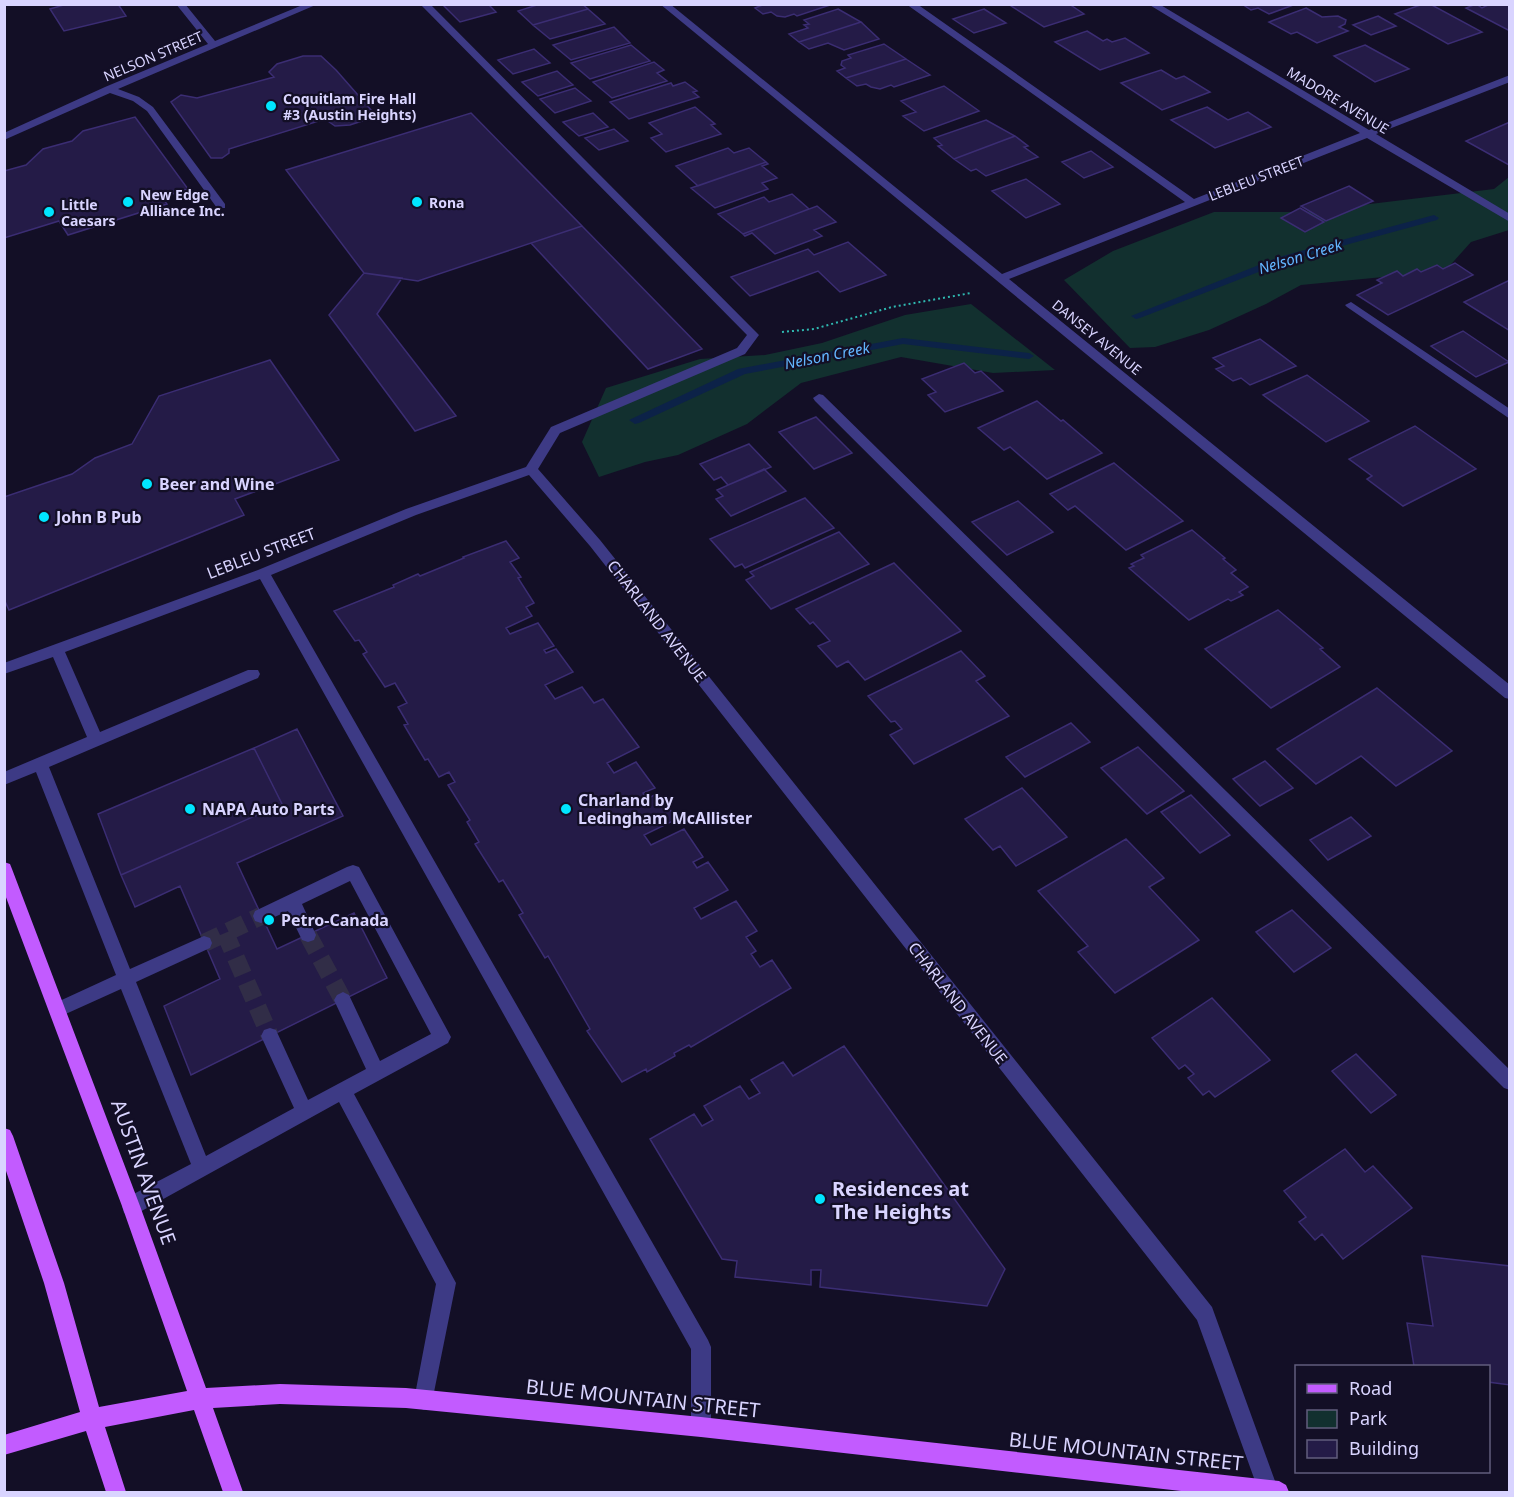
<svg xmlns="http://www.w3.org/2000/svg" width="1514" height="1497" font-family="'Noto Sans',sans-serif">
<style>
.green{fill:#12302f}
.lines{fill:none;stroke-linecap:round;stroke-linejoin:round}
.stream{fill:#0c2248;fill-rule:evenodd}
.building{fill:#241b47;stroke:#3b2d73;stroke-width:1.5}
.minor-tunnel{stroke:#312d47;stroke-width:18;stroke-dasharray:18 9;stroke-linecap:butt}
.path{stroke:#2fb8b0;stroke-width:2;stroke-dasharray:2 3;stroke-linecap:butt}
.minor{fill:#3d3a85;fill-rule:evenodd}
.major{fill:#c25bff;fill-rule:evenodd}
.poi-dot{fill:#00e5ff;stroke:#130f26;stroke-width:2}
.labels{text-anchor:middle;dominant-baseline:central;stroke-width:4.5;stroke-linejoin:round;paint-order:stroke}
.far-street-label{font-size:14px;fill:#d9d4ff;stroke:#130f26}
.far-poi-label{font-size:14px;font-weight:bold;fill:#d9d4ff;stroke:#130f26;text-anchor:start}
.far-water-label{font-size:15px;font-style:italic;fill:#62b6ff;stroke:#130f26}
.poi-label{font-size:16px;font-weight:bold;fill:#d9d4ff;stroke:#130f26;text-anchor:start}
.street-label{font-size:16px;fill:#d9d4ff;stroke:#130f26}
.near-street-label{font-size:20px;fill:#d9d4ff;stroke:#130f26}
.near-poi-label{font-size:20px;font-weight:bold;fill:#d9d4ff;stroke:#130f26;text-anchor:start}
</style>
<rect width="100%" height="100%" fill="#130f26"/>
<path class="green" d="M1509,177V230L1471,242L1445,271L1301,285L1266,304L1209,330L1155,347L1130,348L1064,280L1113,251L1214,212H1304L1494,189Z
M971,304L1055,370L993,373L901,357L801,383L747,424L678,455L645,462L599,477L582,442L606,388L700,359L765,355L822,343L905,315Z"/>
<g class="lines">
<path class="stream" d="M1434,215L1439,218L1437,220L1287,261L1140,318L1136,319L1131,316L1279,257Z
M903,338L1029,353L1034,356L1029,359L903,344L745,374L639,423L635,424L629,420L738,369Z"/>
</g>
<path class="building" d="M67,4H118L126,16L64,31L50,9Z
M488,4L496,12L460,22L443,5Z
M540,4H582L588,9L533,25L518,11Z
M765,4H833L797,16L794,14L785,17L777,16L771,12L763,14L755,8Z
M1016,4H1069L1084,14L1044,27L1011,6Z
M1242,4H1296L1269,14L1258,8L1251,10Z
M1423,4H1430L1482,32L1448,44L1395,14Z
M1476,4L1482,8L1490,4H1510V31L1466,8Z
M1306,8L1322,17L1338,16L1346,20L1345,24L1339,27L1348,31L1317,43L1297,32L1291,34L1269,22Z
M588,9L605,24L550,39L533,25Z
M838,9L861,22L799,42L789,34L808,28L804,25L809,24L804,20Z
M984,9L1006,23L974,33L953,19Z
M1378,16L1396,26L1371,35L1353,25Z
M861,22L879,39L844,50L828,43L809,49L799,42Z
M614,27L630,43L571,60L553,45Z
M1087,31L1103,41L1107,39L1112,42L1125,38L1149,53L1100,70L1055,42Z
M884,44L906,59L846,78L837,71L845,68L841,65L842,61L851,58L848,55Z
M631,45L650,61L590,79L571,63Z
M1365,45L1409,69L1375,82L1334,56Z
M534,49L550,63L513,74L498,60Z
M303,56H321L336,70L372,111L365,120L350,125L335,126L325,119L229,149V153L222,158H211L171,102L181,95L197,98L274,77L269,72L277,64Z
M906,59L930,75L894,87L891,85L880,89L871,87L866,84L857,86L846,78Z
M654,62L664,70L657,73L667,81L612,98L593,82Z
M1161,70L1176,79L1184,76L1210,92L1162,110L1121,83Z
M557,71L573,85L538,96L522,82Z
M685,82L697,91L693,92L699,97L629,119L610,102L671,83L673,86Z
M944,86L979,111L924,131L903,116L916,112L901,101Z
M575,88L591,101L555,113L540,99Z
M695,107L715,124L711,125L721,134L666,152L651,138L662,134L649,123Z
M1207,107L1228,120L1248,112L1271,127L1215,148L1171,120Z
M471,113L582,226L418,281L364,273L286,170Z
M593,113L608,127L579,136L563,122Z
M135,117L188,189L162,197L167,204L68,235L59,221L4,238V171L26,165L43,149L72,141L83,131Z
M986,120L1015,136L954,159L938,146L942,145L934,138Z
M1510,122L1509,165L1466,141Z
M614,129L628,141L599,150L585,138Z
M1015,136L1028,146L1024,147L1038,157L986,176L976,169L971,171L954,159Z
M728,148L734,153L749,148L766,162L698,186L676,166Z
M1091,151L1113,167L1084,178L1062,162Z
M766,162L768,164L762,166L777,178L762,183L768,189L715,208L691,188Z
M1026,179L1060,204L1026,218L992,191Z
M1349,186L1373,201L1326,221L1301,206Z
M792,194L809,209L743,234L718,214L764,197L769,202Z
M817,206L836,222L814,230L822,236L775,254L752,233L745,236L743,234Z
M1300,208L1324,222L1305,232L1281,218Z
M582,226L702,349L648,369L531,243Z
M848,242L886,275L840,292L818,271L750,296L731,277L808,249L814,255Z
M1455,263L1473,275L1388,315L1357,295L1382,283L1377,280L1397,271L1403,276L1417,269L1421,272L1437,265L1443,269Z
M364,273L402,278L377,314L456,416L415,431L329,315Z
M1510,280V331L1464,302Z
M1463,331L1509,362L1476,377L1431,346Z
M1260,339L1296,366L1250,385L1241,378L1233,381L1216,369L1224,366L1213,358Z
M270,360L339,460L235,499L244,515L9,610L4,599V497L72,474L95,458L132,444L159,396Z
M964,363L975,373L981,371L1003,391L945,412L928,395L936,392L922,379Z
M1307,375L1369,421L1326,442L1263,395Z
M1037,401L1061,421L1063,420L1102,453L1047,479L1010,447L1004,450L978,428Z
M816,417L852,453L814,469L779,432Z
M1415,426L1476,469L1403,506L1367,479L1372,476L1349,459Z
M749,444L771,467L728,485L721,477L714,480L700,464Z
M1114,463L1183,521L1126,550L1075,506L1068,510L1050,494Z
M764,469L786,491L731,516L716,499L723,496L717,490Z
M805,498L834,528L745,568L742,564L735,567L710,539Z
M1018,501L1053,532L1007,555L972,522Z
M1192,530L1225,558L1223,559L1236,570L1231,573L1248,587L1239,592L1243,595L1231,601L1228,599L1189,620L1129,568L1134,566L1131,564L1144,558L1141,555Z
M839,532L869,564L771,609L746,580L754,576L750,572Z
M506,541L519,558L510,562L521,577L518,578L534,603L526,607L532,616L506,628L510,634L538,623L554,646L544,650L546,653L556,649L573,672L545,685L555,699L582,687L594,703L603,699L639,747L607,763L614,773L636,762L655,788L643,793L647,799L658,793L677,819L644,835L651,845L684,829L703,857L693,862L697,868L708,862L728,890L694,908L701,919L736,901L757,931L746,937L756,951L751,954L760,967L772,960L791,988L691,1047L689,1045L674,1053L675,1056L647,1072L646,1069L622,1082L587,1031L590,1029L548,956L545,958L519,915L523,913L503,880L499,882L475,844L479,842L467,822L470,820L448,785L455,782L449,772L439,777L428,759L425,760L404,725L408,724L398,707L407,703L395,683L385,687L363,654L367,652L359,640L355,641L334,611L394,587L393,585L418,574L420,576L464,558L463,557Z
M894,563L961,631L865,680L848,661L837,667L818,646L830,641L813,622L810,624L796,609Z
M1278,610L1323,648L1320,649L1340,667L1271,708L1205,649Z
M961,651L985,676L976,681L1009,716L914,764L890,735L902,729L895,721L891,722L868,696Z
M1377,688L1452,751L1396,786L1361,756L1316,784L1277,749Z
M1071,723L1090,742L1025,777L1006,757Z
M297,729L343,816L237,863L277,949L354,913L387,978L191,1075L164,1006L220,979L180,886L135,907L121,875L282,804L254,748Z
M1138,747L1184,791L1147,814L1101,768Z
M254,748L282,804L121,875L98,814Z
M1265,761L1293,788L1260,806L1233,779Z
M1022,788L1067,837L1016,866L1000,846L993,850L965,819Z
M1191,795L1230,835L1200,853L1161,812Z
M1351,817L1371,836L1328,860L1310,840Z
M1126,839L1164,878L1149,887L1199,940L1115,993L1078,952L1088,946L1038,891Z
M1292,910L1331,948L1294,972L1256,932Z
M1212,998L1270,1060L1215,1097L1209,1091L1203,1095L1188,1078L1194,1074L1185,1065L1179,1069L1152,1038Z
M844,1046L1005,1269L987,1306L820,1287L821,1270H811V1285L735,1277L737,1261L722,1259L650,1139L694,1114L702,1126L713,1120L704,1106L740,1086L749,1099L760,1093L751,1080L783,1062L793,1076Z
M1356,1054L1396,1095L1371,1113L1332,1071Z
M1345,1149L1365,1172L1373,1166L1412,1208L1343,1259L1322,1234L1315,1240L1299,1222L1306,1217L1284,1191Z
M1422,1256L1510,1266V1385L1488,1382V1366H1414L1407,1323L1433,1326Z"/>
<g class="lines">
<path class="minor-tunnel" d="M225,933L270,1036
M308,935L343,1000
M204,943L261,916"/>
<path class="path" d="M782,332L814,329L892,307L971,293"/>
<path class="minor" d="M176,4H185L215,41L305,4H318L118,89L139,97L153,107L225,204V208H217L147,111L133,101L110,93L4,140V133L105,87L208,44Z
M420,4H430L759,335L745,354L560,433L538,469L600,540L1212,1307L1279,1492H1259L1197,1320L590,546L529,475L416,515L271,575L708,1340L711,1347V1427L708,1434L701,1437L694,1434L691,1427V1349L260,579L65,652L100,732L248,670H258L260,674L258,678L49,767L130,969L204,936L210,938L212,943L210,948L136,982L206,1156L294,1108L261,1036L264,1030L270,1028L276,1030L308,1100L366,1069L334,1000L337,995L343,992L349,995L380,1061L431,1034L350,881L302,904L316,935L314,940L308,942L302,940L288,911L261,923L255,921L253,916L255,911L347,867L353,865L359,867L451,1037L448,1043L354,1094L456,1283L431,1407L424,1410L417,1407L414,1400L436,1284L339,1102L138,1213L131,1215L124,1213L122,1206L124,1199L191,1164L121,989L59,1017L53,1014L50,1009L53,1004L116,975L36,772L4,785V772L87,737L53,657L4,674V663L258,570L406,509L526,467L551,427L737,348L747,335Z
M660,4H670L1002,274L1185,202L906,4H917L1194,199L1360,133L1148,4H1159L1369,130L1510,75V82L1376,134L1510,214V222L1367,138L1009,279L1510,685V699L1505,698Z
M1351,302L1510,409V419L1347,307L1345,305Z
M819,394L823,395L1510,1070V1090L1504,1088L815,401L813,398Z"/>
<path class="major" d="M4,862L10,864L12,869L140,1206L206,1388L280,1384L406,1388L701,1417L1279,1481L1286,1485L1289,1492H1190L701,1437L406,1408L280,1404L213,1408L243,1492H223L194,1410L105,1427L126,1492H106L86,1431L4,1455V1435L80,1412L44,1283L4,1165V1128L10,1130L13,1136L64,1283L99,1407L187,1391L122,1206L4,892Z"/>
</g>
<g class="poi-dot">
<circle cx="271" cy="106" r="6"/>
<circle cx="128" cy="202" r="6"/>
<circle cx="417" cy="202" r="6"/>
<circle cx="49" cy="212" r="6"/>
<circle cx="147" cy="484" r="6"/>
<circle cx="44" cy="517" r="6"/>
<circle cx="190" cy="809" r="6"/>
<circle cx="566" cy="809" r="6"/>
<circle cx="269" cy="920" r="6"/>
<circle cx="820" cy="1199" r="6"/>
</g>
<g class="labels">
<g class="far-street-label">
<text transform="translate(153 56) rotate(-23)">NELSON STREET</text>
<text transform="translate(1338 100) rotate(31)">MADORE AVENUE</text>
<text transform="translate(1256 178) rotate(-21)">LEBLEU STREET</text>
<text transform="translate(1097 337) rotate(39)">DANSEY AVENUE</text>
</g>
<g class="far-poi-label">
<text x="283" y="98">Coquitlam Fire Hall<tspan x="283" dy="16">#3 (Austin Heights)</tspan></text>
<text x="140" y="194">New Edge<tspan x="140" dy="16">Alliance Inc.</tspan></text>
<text x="429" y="202">Rona</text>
<text x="61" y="204">Little<tspan x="61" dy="16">Caesars</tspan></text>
</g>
<g class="far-water-label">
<text transform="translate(1300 256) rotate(-17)">Nelson Creek</text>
<text transform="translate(827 355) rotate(-11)">Nelson Creek</text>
</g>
<g class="poi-label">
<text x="159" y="484">Beer and Wine</text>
<text x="56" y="517">John B Pub</text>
<text x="578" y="800">Charland by<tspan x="578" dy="18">Ledingham McAllister</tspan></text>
<text x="202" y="809">NAPA Auto Parts</text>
<text x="281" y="920">Petro-Canada</text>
</g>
<g class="street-label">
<text transform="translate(261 553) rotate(-21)">LEBLEU STREET</text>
<text transform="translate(657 621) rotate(52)">CHARLAND AVENUE</text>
<text transform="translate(958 1003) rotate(52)">CHARLAND AVENUE</text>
</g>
<g class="near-street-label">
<text transform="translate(144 1172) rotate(70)">AUSTIN AVENUE</text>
<text transform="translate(643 1398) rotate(6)">BLUE MOUNTAIN STREET</text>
<text transform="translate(1126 1451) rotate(6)">BLUE MOUNTAIN STREET</text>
</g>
<g class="near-poi-label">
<text x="832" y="1188">Residences at<tspan x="832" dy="23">The Heights</tspan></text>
</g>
</g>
<rect width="1514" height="1497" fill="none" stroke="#d9d4ff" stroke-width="12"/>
<rect x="1295" y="1365" width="195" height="108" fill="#130f26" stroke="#625e7d" stroke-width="1.5"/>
<rect x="1307" y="1384" width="30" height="9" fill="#c25bff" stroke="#625e7d" stroke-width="1.5"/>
<text x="1349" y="1395" font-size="18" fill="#d9d4ff">Road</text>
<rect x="1307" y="1410" width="30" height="18" fill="#12302f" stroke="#625e7d" stroke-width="1.5"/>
<text x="1349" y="1425" font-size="18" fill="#d9d4ff">Park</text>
<rect x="1307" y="1440" width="30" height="18" fill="#241b47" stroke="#625e7d" stroke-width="1.5"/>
<text x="1349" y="1455" font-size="18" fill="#d9d4ff">Building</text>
</svg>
